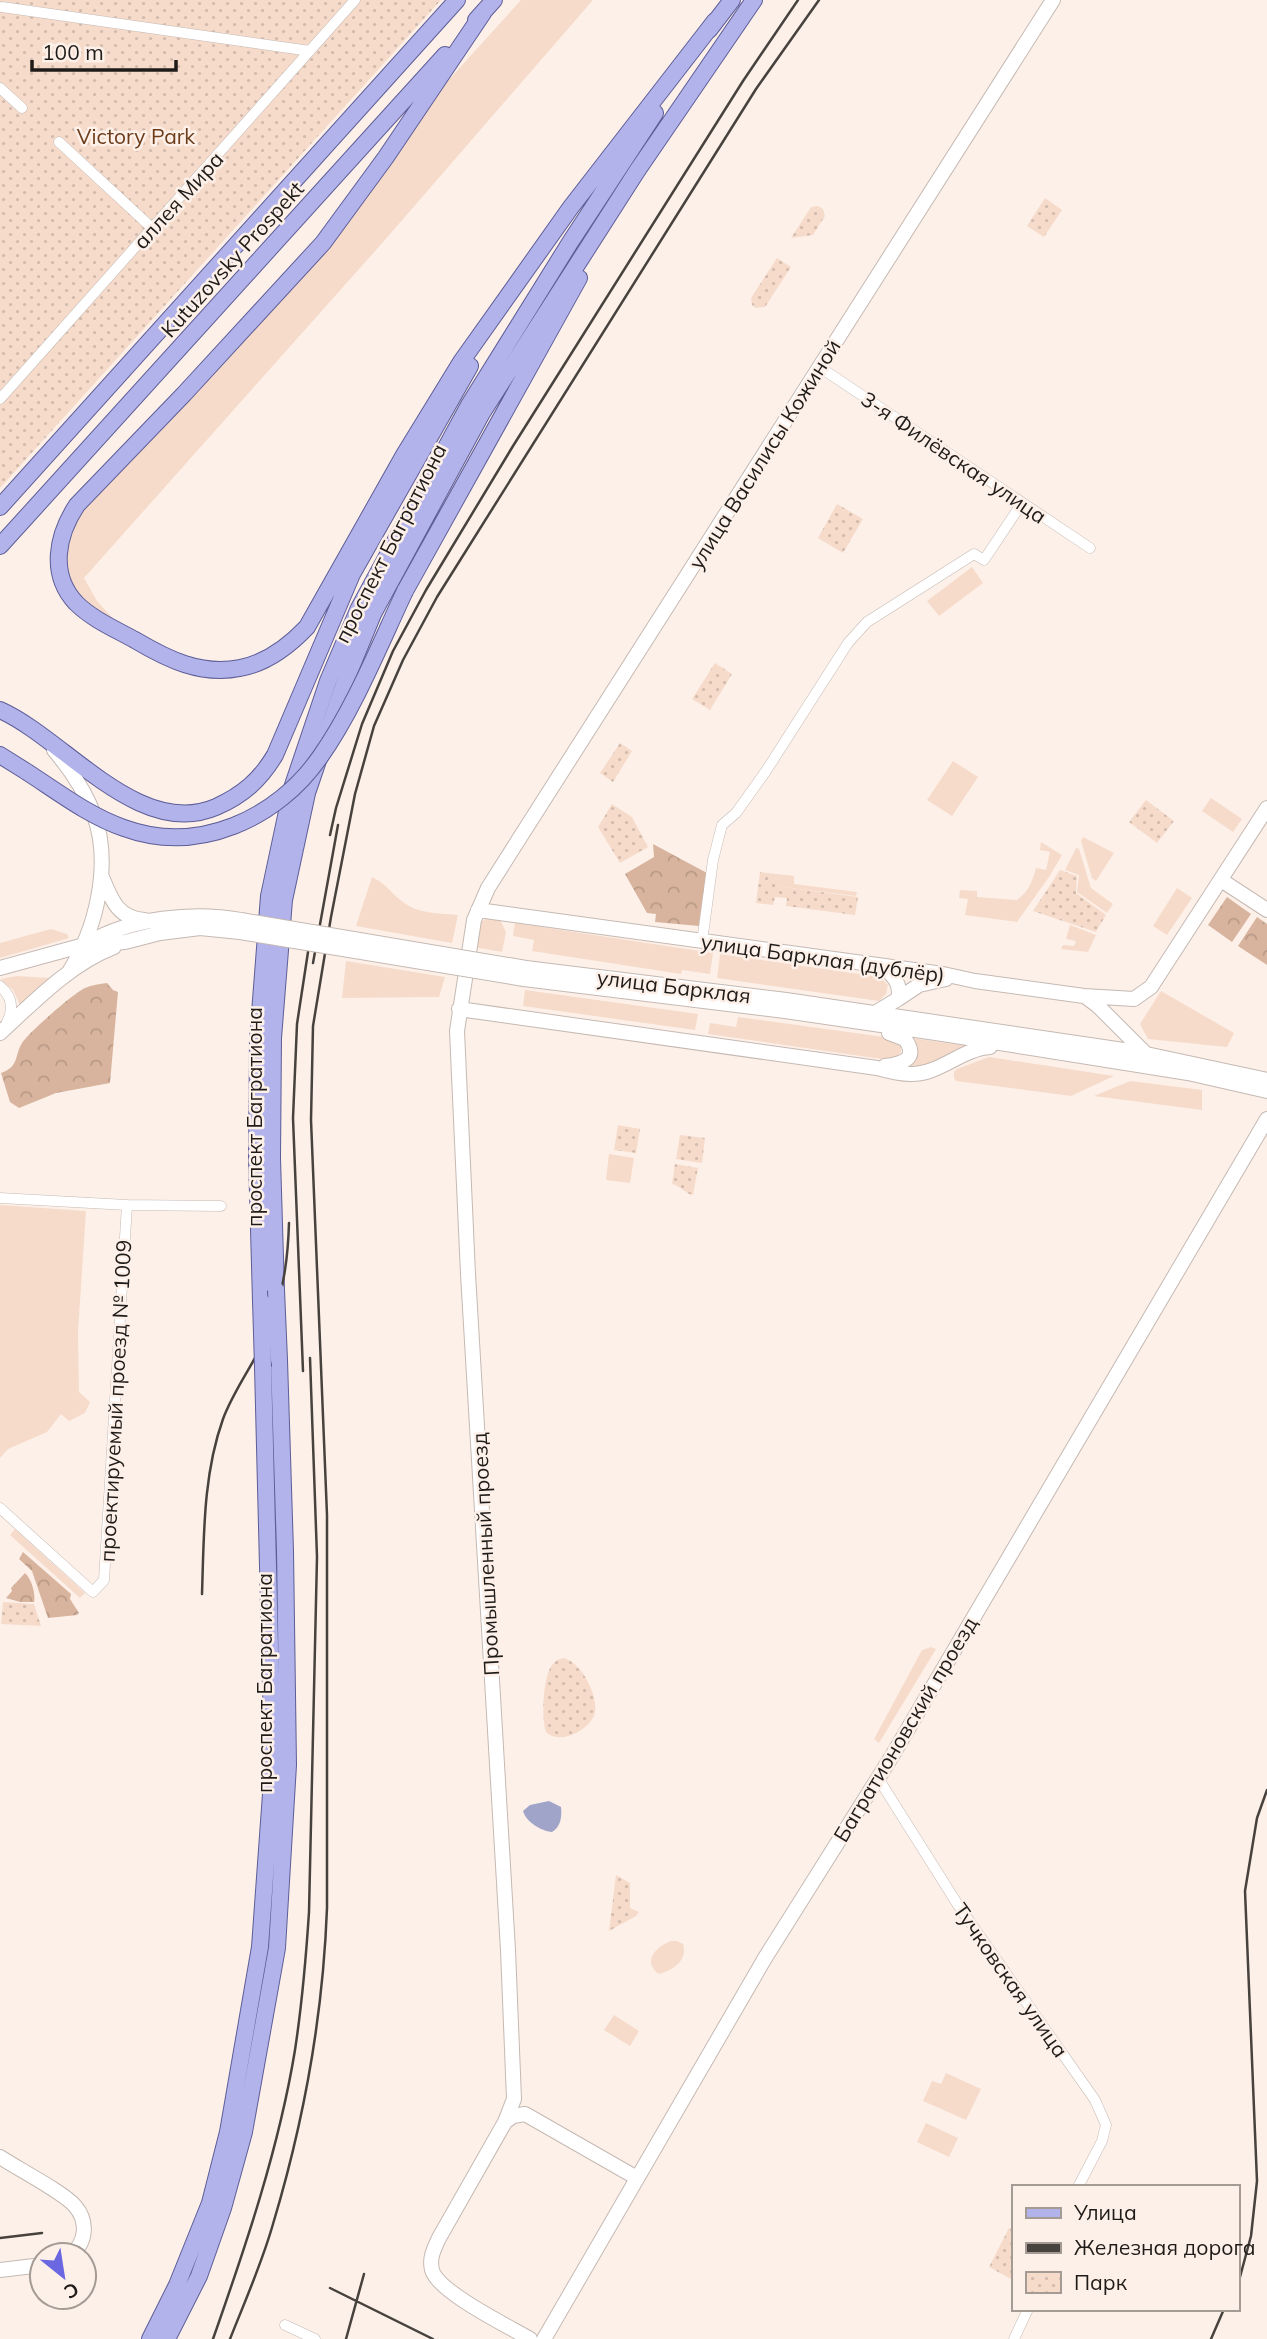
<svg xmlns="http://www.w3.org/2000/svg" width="1267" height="2339" font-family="Mulish,sans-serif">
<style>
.grass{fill:#f6dbca}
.forest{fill:url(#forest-crowns)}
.park{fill:url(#park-dots)}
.water{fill:#a0a4c8}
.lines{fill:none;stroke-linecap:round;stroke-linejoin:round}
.street-casing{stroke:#c5b9b3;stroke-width:11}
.secondary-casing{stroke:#c5b9b3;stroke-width:16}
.primary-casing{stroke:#5d5d97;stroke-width:18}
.street{stroke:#fff;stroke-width:10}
.secondary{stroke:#fff;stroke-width:14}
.primary{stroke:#b2b3ea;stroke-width:16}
.rail{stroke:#47423e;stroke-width:2.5}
.secondary-bridge-casing{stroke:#c5b9b3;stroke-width:16;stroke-linecap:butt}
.primary-bridge-casing{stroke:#5d5d97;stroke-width:18;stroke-linecap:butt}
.secondary-bridge{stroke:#fff;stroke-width:14}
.primary-bridge{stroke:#b2b3ea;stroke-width:16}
.labels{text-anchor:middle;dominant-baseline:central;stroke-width:5;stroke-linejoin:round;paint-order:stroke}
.park-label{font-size:21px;fill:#6c3c1b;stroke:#fdf0e9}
.street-label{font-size:21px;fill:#1f1b18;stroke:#fdf0e9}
</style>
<defs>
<pattern id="forest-crowns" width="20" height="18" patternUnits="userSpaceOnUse" patternTransform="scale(1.75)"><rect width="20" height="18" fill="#d8b49e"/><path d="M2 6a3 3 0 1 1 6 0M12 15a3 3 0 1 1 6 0" fill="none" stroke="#b99a87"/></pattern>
<pattern id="park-dots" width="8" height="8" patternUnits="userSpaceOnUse" patternTransform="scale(1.75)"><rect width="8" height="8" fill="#f6dbca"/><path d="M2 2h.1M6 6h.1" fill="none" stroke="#d2bbad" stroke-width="1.8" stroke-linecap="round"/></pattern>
</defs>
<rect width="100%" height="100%" fill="#fdf0e9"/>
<path class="grass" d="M521,0H593L384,241L84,578L97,601L118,624L80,600L65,576L67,531L76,516L213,374L342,229L425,106Z
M972,567L983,583L939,616L927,601Z
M953,761L978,777L952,816L927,800Z
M1211,798L1242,819L1233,832L1202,811Z
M1083,837L1114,853L1096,881L1092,878L1081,841Z
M1041,842L1062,855L1049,877L1017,922L965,915L968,899L959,898L960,890L977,891V897L1017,900C1029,891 1032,882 1036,868L1046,870L1050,852L1040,850Z
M1076,848L1079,849L1091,888L1113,904L1107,913L1077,892L1079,875L1065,870Z
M776,874L794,876V884L857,892L856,896L774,886Z
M372,877C387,885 387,888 398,898C415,914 436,913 458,915L452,943L356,926Z
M1177,888L1192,898L1167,935L1153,926Z
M494,915H503L501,922L506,932L502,952L473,947L477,924Z
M515,923L713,953L710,974L682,970L681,974L532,951L534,940L513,936Z
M1070,925L1096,935L1088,952L1061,949L1063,945L1074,946L1076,941L1066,939Z
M51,929L67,934L69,938L0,958V943Z
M720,954L880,977L888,985L886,994L879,1001L717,978Z
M346,961L445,977L439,997L342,998Z
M17,976L51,978L20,1005L13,990L0,979Z
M525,990L698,1014L695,1030L523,1006Z
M1161,991L1234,1033L1227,1047L1148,1039L1140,1024Z
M738,1017L892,1038L901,1045V1052L896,1058L888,1060L708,1034L710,1023L736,1027Z
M911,1038L967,1046L925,1066L911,1068L908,1066Z
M989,1057L1114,1076L1071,1096L956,1081L954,1078V1072L957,1069Z
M1130,1081L1202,1090V1110L1094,1096Z
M609,1154L634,1158L630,1183L606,1180Z
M0,1205L86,1211L78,1332L79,1392L90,1402L85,1413L69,1421L61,1414L47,1432L8,1449L0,1458Z
M15,1529L85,1593L80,1598L10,1535Z
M931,1647L936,1649L879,1743L874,1739L922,1650Z
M671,1941H677L683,1944C688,1961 673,1970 659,1974C642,1962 655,1947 671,1941Z
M614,2015L639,2031L630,2046L604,2030Z
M946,2073L981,2089L966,2120L923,2101L932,2081L941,2084Z
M926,2123L958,2138L949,2157L917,2142Z"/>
<path class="forest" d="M653,844L707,873L699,926L655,922L656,914L647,913L625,874L654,857Z
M1227,897L1251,914L1232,942L1208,925Z
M1257,917L1267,924V965L1238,946Z
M107,983L113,990L118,992L110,1083L56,1093L19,1108L10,1102L1,1073C20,1066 14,1056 22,1043C28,1033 75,992 85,988C92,985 100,984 107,983Z
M23,1552L71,1594L70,1599L79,1613L77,1615L48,1618L32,1571L19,1559Z
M25,1573C31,1578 36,1594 34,1602H20L6,1598L12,1591L11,1588Z"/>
<path class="park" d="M0,0H441L0,488Z
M1045,198L1062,210L1044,237L1027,226Z
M818,206L823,209L825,216L813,235L791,238L811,207Z
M777,258L791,267L765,307L756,308L752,305L751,298Z
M837,504L863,519L843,553L818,538Z
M715,663L732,674L710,710L692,699Z
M620,743L632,751L613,782L600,773Z
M1146,800L1174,821L1157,843L1129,822Z
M612,804L632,817L648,847L620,863L598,827Z
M1060,870L1077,876L1076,893L1106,915L1096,932L1033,911Z
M760,872L776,874L775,886L858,897L855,915L786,906L787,898L775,897L773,905L756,903Z
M618,1125L640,1129L636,1153L614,1150Z
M680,1135L705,1138L702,1163L676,1159Z
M675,1164L698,1168L693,1195C685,1194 681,1186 672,1184Z
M3,1602L34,1604L41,1626L1,1624Z
M563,1658C581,1661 598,1695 595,1712C591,1730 560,1746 546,1732C541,1719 543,1674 553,1664C556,1660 558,1660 563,1658Z
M616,1875L630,1883V1908L639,1912L636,1916L609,1931Z
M1009,2228L1013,2230V2280L989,2267Z"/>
<path class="water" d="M549,1801L561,1807C562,1816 561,1827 552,1832C541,1831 526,1822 523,1811L530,1805Z"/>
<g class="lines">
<g class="street-casing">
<path id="street" d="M2,7L310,51
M0,88L22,108
M59,142L152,228
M818,366L1090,548
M0,399L355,0
M702,942L713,860L722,825L736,813L766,771L848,643L867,622L974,554L984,560L1022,503
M0,986C12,996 14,1008 7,1022
M0,1198L127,1205L221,1206
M0,1508L93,1592L104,1580L127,1205
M878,1778L958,1905L1095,2100L1106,2125L1102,2141L1078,2187
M285,2325L315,2339
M1014,2339L1028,2309"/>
</g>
<g class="secondary-casing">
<path id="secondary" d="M54,750C71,770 85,791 94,815C112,865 96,929 69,972
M102,877C111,899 118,919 145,920
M1221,880L1267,910
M478,910L943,974L975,981L1084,996L1134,999L1151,987L1267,808
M88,943C131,918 193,911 241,920
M0,968L84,945L125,942L160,933L200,928L240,932
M526,968L786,1000L1137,1052L1267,1080
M524,979L785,1011L936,1033L1188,1073L1267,1091
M1086,997L1098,1006L1146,1054
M898,999L919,985L946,979
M459,1009L877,1068C888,1071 899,1074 910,1074C939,1075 961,1049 990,1047
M875,1013L898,999C902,984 893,976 884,967
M0,1033C35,1001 70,964 114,947
M885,1066C902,1064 919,1059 905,1039L889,1033
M505,2122L513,2116L525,2114L637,2178
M0,2157C18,2169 63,2192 75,2206C88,2221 87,2243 70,2255
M0,2270L42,2265
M530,2339C508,2326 438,2292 432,2270C429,2258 434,2249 439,2238L505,2122L514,2099L508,1950L468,1274L457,1031L474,920L488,888L519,839C698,560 873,279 1053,0
M544,2339L765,1958L892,1756L1267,1119"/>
</g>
<g class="primary-casing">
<path id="primary" d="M483,13L386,157L323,243L184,394L77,505C57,535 49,574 76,603C92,619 115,629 135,640C167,659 201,676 240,668C267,663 289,646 307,627L404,455L461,362L571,207L715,21
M476,20L494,0
M709,30L732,0
M0,507L457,0
M0,546L445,55
M405,591L579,278
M0,710C65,739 139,840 216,807C243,795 260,780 275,755L352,574L470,366
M0,755L27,772
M276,1290L272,1158L273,1038L284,900L307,793L343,687L373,614L482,413L637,171L754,0
M261,1301L257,1158L258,1039L269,896L292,788L328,681L359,608L469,405L571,241L655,113
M150,2339L177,2285L210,2203L228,2132L260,1947L273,1766L263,1367
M167,2339L199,2276L223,2208L244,2132L277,1948L288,1765L285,1551L279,1360"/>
</g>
<use href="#street" class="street"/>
<use href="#secondary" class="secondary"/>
<use href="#primary" class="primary"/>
<path class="rail" d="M330,835L336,808L362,724L393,651L426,590L513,446L743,81L798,0
M313,963L338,825
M303,1371L293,1118L297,1024L308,952
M202,1594C204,1535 203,1475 223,1419C235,1387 257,1360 270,1328C283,1295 288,1259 289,1223
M0,2238L42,2233
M330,2288L433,2339
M1237,2288L1251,2236L1257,2181L1245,1891L1257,1818L1267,1790
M213,2339C246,2245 279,2148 295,2050C302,2004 306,1958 309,1912L317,1557L310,1358
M230,2339C245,2301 262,2263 273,2224C304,2121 323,2016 327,1908V1515L311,1120L313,1026L331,917L355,794L374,726L403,660L437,597L756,89L819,0
M346,2339L364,2274
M1211,2339L1224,2309"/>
<g class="secondary-bridge-casing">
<path id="secondary-bridge" d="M241,920L526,968
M240,932L524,979"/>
</g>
<g class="primary-bridge-casing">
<path id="primary-bridge" d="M27,772C58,792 89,816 124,828C198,855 277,819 320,757C354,709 380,644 405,591
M276,1290L279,1360
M261,1301L263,1367"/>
</g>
<use href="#secondary-bridge" class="secondary-bridge"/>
<use href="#primary-bridge" class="primary-bridge"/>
</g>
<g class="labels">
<g class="park-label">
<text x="136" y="136">Victory Park</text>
</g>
<g class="street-label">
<text transform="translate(178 200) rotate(-48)">аллея Мира</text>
<text transform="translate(232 259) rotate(-48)">Kutuzovsky Prospekt</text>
<text transform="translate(764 454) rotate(-58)">улица Василисы Кожиной</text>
<text transform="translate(954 457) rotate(34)">3-я Филёвская улица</text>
<text transform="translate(390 543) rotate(-63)">проспект Багратиона</text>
<text transform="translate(823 958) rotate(8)">улица Барклая (дублёр)</text>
<text transform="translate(674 986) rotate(7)">улица Барклая</text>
<text transform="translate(254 1117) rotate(-90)">проспект Багратиона</text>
<text transform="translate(115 1401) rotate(-87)">проектируемый проезд № 1009</text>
<text transform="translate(485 1554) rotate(-93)">Промышленный проезд</text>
<text transform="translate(264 1683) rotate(-90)">проспект Багратиона</text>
<text transform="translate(905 1729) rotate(-59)">Багратионовский проезд</text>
<text transform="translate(1011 1980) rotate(55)">Тучковская улица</text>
</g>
</g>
<rect x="1012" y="2185" width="228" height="126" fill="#fdf0e9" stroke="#a49b95" stroke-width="2"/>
<rect x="1026" y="2208" width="35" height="10" fill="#b2b3ea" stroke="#a49b95" stroke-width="2"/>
<text x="1074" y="2220" font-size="21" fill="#1f1b18">Улица</text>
<rect x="1026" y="2243" width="35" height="10" fill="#47423e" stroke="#a49b95" stroke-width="2"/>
<text x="1074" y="2255" font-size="21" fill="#1f1b18">Железная дорога</text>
<rect x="1026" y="2272" width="35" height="21" fill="url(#park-dots)" stroke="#a49b95" stroke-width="2"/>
<text x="1074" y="2290" font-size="21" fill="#1f1b18">Парк</text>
<g transform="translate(63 2276) rotate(150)"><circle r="33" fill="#fdf0e9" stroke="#a49b95" stroke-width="2"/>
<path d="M0-5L12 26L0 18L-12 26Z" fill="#6a67e1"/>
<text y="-10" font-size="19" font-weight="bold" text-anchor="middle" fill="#1f1b18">С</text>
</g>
<path d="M32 60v10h144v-10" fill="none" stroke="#1f1b18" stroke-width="3.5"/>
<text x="42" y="60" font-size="21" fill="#1f1b18" stroke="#fdf0e9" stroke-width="5" paint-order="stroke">100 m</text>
</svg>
